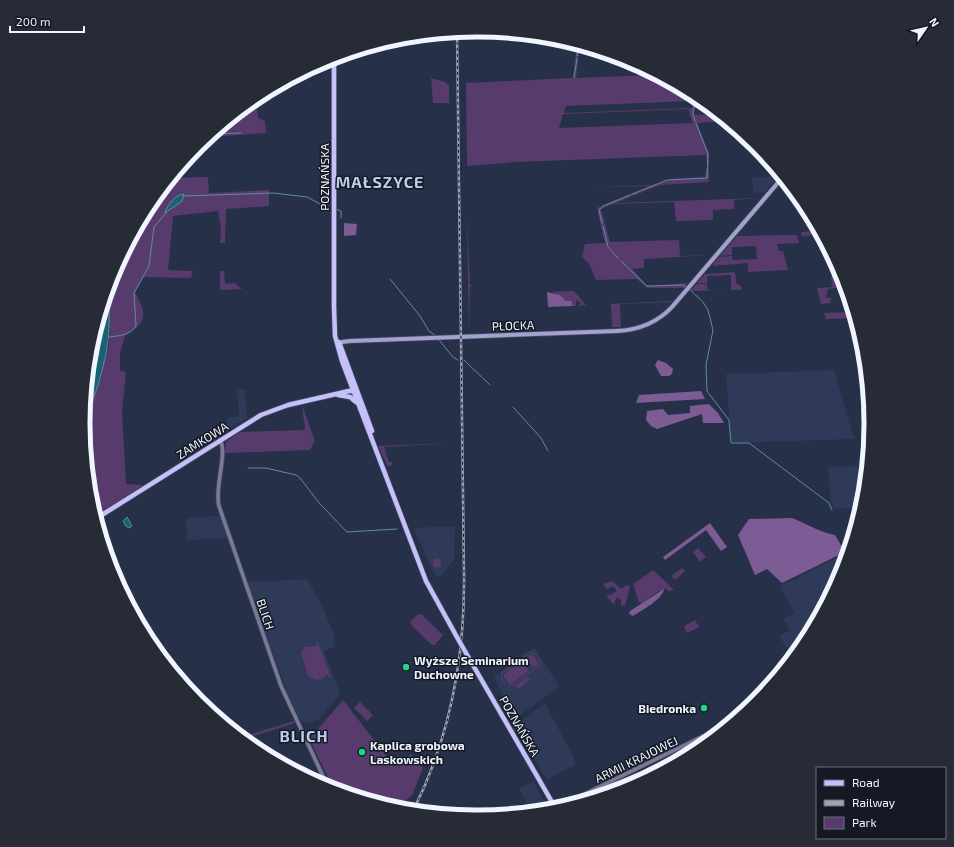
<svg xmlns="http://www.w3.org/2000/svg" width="954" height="847" font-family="'Exo 2',sans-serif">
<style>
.built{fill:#2e3a58}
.green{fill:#583b6d;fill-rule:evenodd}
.forest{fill:#7d5c95}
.water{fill:#1b6176;stroke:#5b8d9f}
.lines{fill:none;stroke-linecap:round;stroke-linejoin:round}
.stream{stroke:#5b8d9f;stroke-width:1}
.tertiary-casing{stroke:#424c62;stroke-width:5}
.secondary-casing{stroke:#424c62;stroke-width:5.5}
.primary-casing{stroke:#424c62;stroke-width:6}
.tertiary{stroke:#7b7995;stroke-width:3.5}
.secondary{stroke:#a4a1cd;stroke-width:4}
.primary{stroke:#c5c0f9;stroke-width:4.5}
.rail-casing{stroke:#9ca3b3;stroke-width:2.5}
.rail{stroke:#141924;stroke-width:1;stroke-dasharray:3;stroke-linecap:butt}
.primary-bridge-casing{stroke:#424c62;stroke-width:6;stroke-linecap:butt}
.primary-bridge{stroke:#c5c0f9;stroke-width:4.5}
.poi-dot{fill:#1cd988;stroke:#141924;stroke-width:1.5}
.labels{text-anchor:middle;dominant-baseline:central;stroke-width:3;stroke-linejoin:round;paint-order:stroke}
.street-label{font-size:12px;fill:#f0f5ff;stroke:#141924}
.poi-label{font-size:12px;font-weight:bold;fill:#f0f5ff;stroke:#141924;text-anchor:start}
.district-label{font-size:16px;font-weight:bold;letter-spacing:1px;fill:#becceb;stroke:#141924}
.rim{fill:none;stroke:#f0f5ff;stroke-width:5}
</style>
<rect width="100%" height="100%" fill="#263049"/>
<path class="built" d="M779,176L765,192L753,193L752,177Z
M834,370L854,439L731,443L726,374Z
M237,389H245L247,418L226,430L228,417H239Z
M859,466L864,486L861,508L834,509L831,503L828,467Z
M220,516L228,538L187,540L186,518Z
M455,526L454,560L439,578L434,573L413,528Z
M847,553L840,574L804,642L791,658L780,636L790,630L783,619L794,613L780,586Z
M307,579L322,605L334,635L335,646L324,651L340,694L319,719L308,724L300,720L287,692L247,582Z
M534,647L559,686L514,720L494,677Z
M545,703L575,760V765L547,780L515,726Z
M533,781L547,807L540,811L532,812L519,789Z"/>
<path class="green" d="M577,45H580L576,78L655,75L696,96L697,101H701L707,106L694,108V115L718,114L726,121L697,123L709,153V166H707L706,155L515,162L467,166L466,83L573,78ZM693,101L692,108L564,113L566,106ZM689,109L690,116L693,123L559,128L563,114Z
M431,78L445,82L449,86V103H433Z
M256,98L258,118L265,121L266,133L209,137Z
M709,167V182L660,185L633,196L632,193L650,186L583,188L654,185L671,179L705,177L706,169Z
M208,177L209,193L269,190V206L226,209L225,243H220L221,229L218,211L173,216L168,270L193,271L191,278L144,277L135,292C147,315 148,321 125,336L120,353V371L126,372L122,411L126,484L143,485L96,516L91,500L84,425L98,385L109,344L110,334L107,293L114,273L150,205L155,204V198L172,178Z
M630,194L631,197L616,203L760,198L734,200V209L713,210V220L676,221L674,202L613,204L601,209L610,242L679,240L680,256L711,255L644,259V268L632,269L647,286L688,283L684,288H647L637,279L596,280L589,264L582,257L585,244L605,243L597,208Z
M467,215L470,285H473L470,287L469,334Z
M818,231L821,235L802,236L801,232Z
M797,235L799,243L777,244L779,251H783L788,270L748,272V263L712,266L719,257L732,256L733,260L757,259L756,246L732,247V255L720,256L737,236Z
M220,271H224L225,284L235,283L242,289L220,290Z
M735,272L736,283L741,286L742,290L690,291L696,284H707L708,291L731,290V275L707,276V283H697L705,274Z
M841,275L845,287L828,289L826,298H834L830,300L831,303L821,304L817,288L832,287L831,276Z
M574,291L586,305L578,306L581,303L576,300V306H573L570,301H566L560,295L551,292Z
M679,293L672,302L620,304L621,327H612L611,305L609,304L672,301Z
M852,312L854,318L826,319L824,313Z
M101,315L99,354L86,395L91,347Z
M302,405L315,441L310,450L225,453L226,442L240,432L305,430Z
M455,443L384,447L389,462H392V465L388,467L378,446Z
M698,548L706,557L700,562L693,552Z
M432.5 563a4.5 4.5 0 1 1 9 0a4.5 4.5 0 1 1-9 0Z
M682,568L685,571L675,580L671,576Z
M653,570L674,590L669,591L665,588L663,593L659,591L642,603L639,602L633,584Z
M118,574C128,581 129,595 131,606L114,575Z
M612,581L621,589L627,585L630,586L625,606L621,605V600L617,597L614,604C611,602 607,598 607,594L610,595L617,591L613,586L607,589L603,584Z
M421,614L443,635L435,645H432L411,625L410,622L417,615Z
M695,620L699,627L687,633L684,626Z
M318,642L331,677L329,678L328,674L322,679L316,680L308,676L301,653L305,647L317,646L316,643Z
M529,652L537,654L541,661L539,667L513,686L505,685L501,679V673ZM529,653L537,655L540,661L539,665L513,685H506L502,679V674Z
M532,654L539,663L533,668L526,658Z
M521,661L529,671L510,685L503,675Z
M527,677L530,680L518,689L515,686Z
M343,700L392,763L396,765L411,754L423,768L413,793L414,794L395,808L334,789L315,751L310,738Z
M360,702L373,715L367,721L354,708Z
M294,721L295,723L244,739L242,737Z"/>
<path class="forest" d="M344,223L357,224L356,235L344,236Z
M547,292L560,295L566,301H571L573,306L548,307Z
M658,360L666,363L673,369L672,374L669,376H661L655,365Z
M701,391L705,399L636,403L639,395Z
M709,404L718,413L724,423H703L702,414L657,429L651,426L646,420L647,411L663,409L668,415L690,413V406Z
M792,518C807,524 820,532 835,535L845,552L782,583L767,569L755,575L738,535L749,519Z
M710,523L727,547L721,551L706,530L665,560L663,557Z
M664,589C662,600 642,610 633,616L629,614L630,611Z"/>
<path class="water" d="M184,194L182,201L165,213C167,205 175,195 184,194Z
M107,293C112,329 108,350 98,385C94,399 87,411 84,425L86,395L99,354L101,315Z
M127,517L132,526L129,528L126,526L123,521Z"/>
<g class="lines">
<path class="stream" d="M577,56L579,45
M574,77L577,59
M695,121L693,114L696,96
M212,134L241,133
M183,196L273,193L307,197L322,205
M336,209L341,211V218
M602,223L599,210L603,206L667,180L707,178L708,154L696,123
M603,226L608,247L618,258
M621,261L647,286L682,285L686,287
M390,279L420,316L429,331L436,336
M689,289L703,302L708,310L713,330L706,365L707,391L729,420L731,443H749L829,503L832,510
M109,337C119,336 130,335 136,326L134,293L149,266L154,227L166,213
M439,340L453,357L458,360
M464,360L490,385
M513,407L541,438L548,451
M248,468H266L296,475L300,478L320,504L347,532L397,529
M203,696L204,706"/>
<g class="tertiary-casing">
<path id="tertiary" d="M220,440C228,453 214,488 219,506L281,686L328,787
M552,810L728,724"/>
</g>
<g class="secondary-casing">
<path id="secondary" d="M338,345L342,342L350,341L617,331C638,330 657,323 672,307L782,178"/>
</g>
<g class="primary-casing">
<path id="primary" d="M334,58V307L335,336L342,361L426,581L458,639
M339,342L372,431
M338,395L350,397L356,402
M97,518L261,415L288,405L349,391H354
M466,653L556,809"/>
</g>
<use href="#tertiary" class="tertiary"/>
<use href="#secondary" class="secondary"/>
<use href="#primary" class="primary"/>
<g class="rail-casing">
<path id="rail" d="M413,811C451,736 465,656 464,573L457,32"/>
</g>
<use href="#rail" class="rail"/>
<g class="primary-bridge-casing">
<path id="primary-bridge" d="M458,639L466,653"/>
</g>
<use href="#primary-bridge" class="primary-bridge"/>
</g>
<g class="poi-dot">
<circle cx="406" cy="667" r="4"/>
<circle cx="704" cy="708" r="4"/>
<circle cx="362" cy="752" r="4"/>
</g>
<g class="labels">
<g class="street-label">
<text transform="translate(324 177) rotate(-90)">POZNAŃSKA</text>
<text transform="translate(513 325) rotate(-2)">PŁOCKA</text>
<text transform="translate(202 440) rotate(-32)">ZAMKOWA</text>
<text transform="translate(266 614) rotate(71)">BLICH</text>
<text transform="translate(520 726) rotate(60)">POZNAŃSKA</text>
<text transform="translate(636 759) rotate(-26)">ARMII KRAJOWEJ</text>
</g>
<g class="poi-label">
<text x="414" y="660">Wyższe Seminarium<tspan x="414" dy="14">Duchowne</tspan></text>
<text x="696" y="708" text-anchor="end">Biedronka</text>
<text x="370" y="745">Kaplica grobowa<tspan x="370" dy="14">Laskowskich</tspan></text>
</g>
<g class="district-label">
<text x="380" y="181">MAŁSZYCE</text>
<text x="304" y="735">BLICH</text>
</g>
</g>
<path d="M0 0H954V847H0ZM476 37H478A386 386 0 0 1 864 423V424A386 386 0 0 1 478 810H476A386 386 0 0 1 90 424V423A386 386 0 0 1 476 37Z" fill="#262b36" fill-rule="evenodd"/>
<path class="rim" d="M476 37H478A386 386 0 0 1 864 423V424A386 386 0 0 1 478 810H476A386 386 0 0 1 90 424V423A386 386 0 0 1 476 37Z"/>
<rect x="816" y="767" width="130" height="72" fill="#141924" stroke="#6c717c"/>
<rect x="824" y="780" width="20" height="6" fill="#c5c0f9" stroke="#6c717c"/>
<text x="852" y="787" font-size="12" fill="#f0f5ff">Road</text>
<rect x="824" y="800" width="20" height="6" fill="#9ca3b3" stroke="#6c717c"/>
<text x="852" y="807" font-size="12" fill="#f0f5ff">Railway</text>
<rect x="824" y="817" width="20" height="12" fill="#583b6d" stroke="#6c717c"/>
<text x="852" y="827" font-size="12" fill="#f0f5ff">Park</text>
<g transform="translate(926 28) rotate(56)" stroke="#141924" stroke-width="3" paint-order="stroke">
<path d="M0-3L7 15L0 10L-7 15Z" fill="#f0f5ff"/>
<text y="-6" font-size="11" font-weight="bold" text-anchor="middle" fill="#f0f5ff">N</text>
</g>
<path d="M10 26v6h74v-6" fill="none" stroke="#f0f5ff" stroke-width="2"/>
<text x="16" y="26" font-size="12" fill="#f0f5ff" stroke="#141924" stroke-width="3" paint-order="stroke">200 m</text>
</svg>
